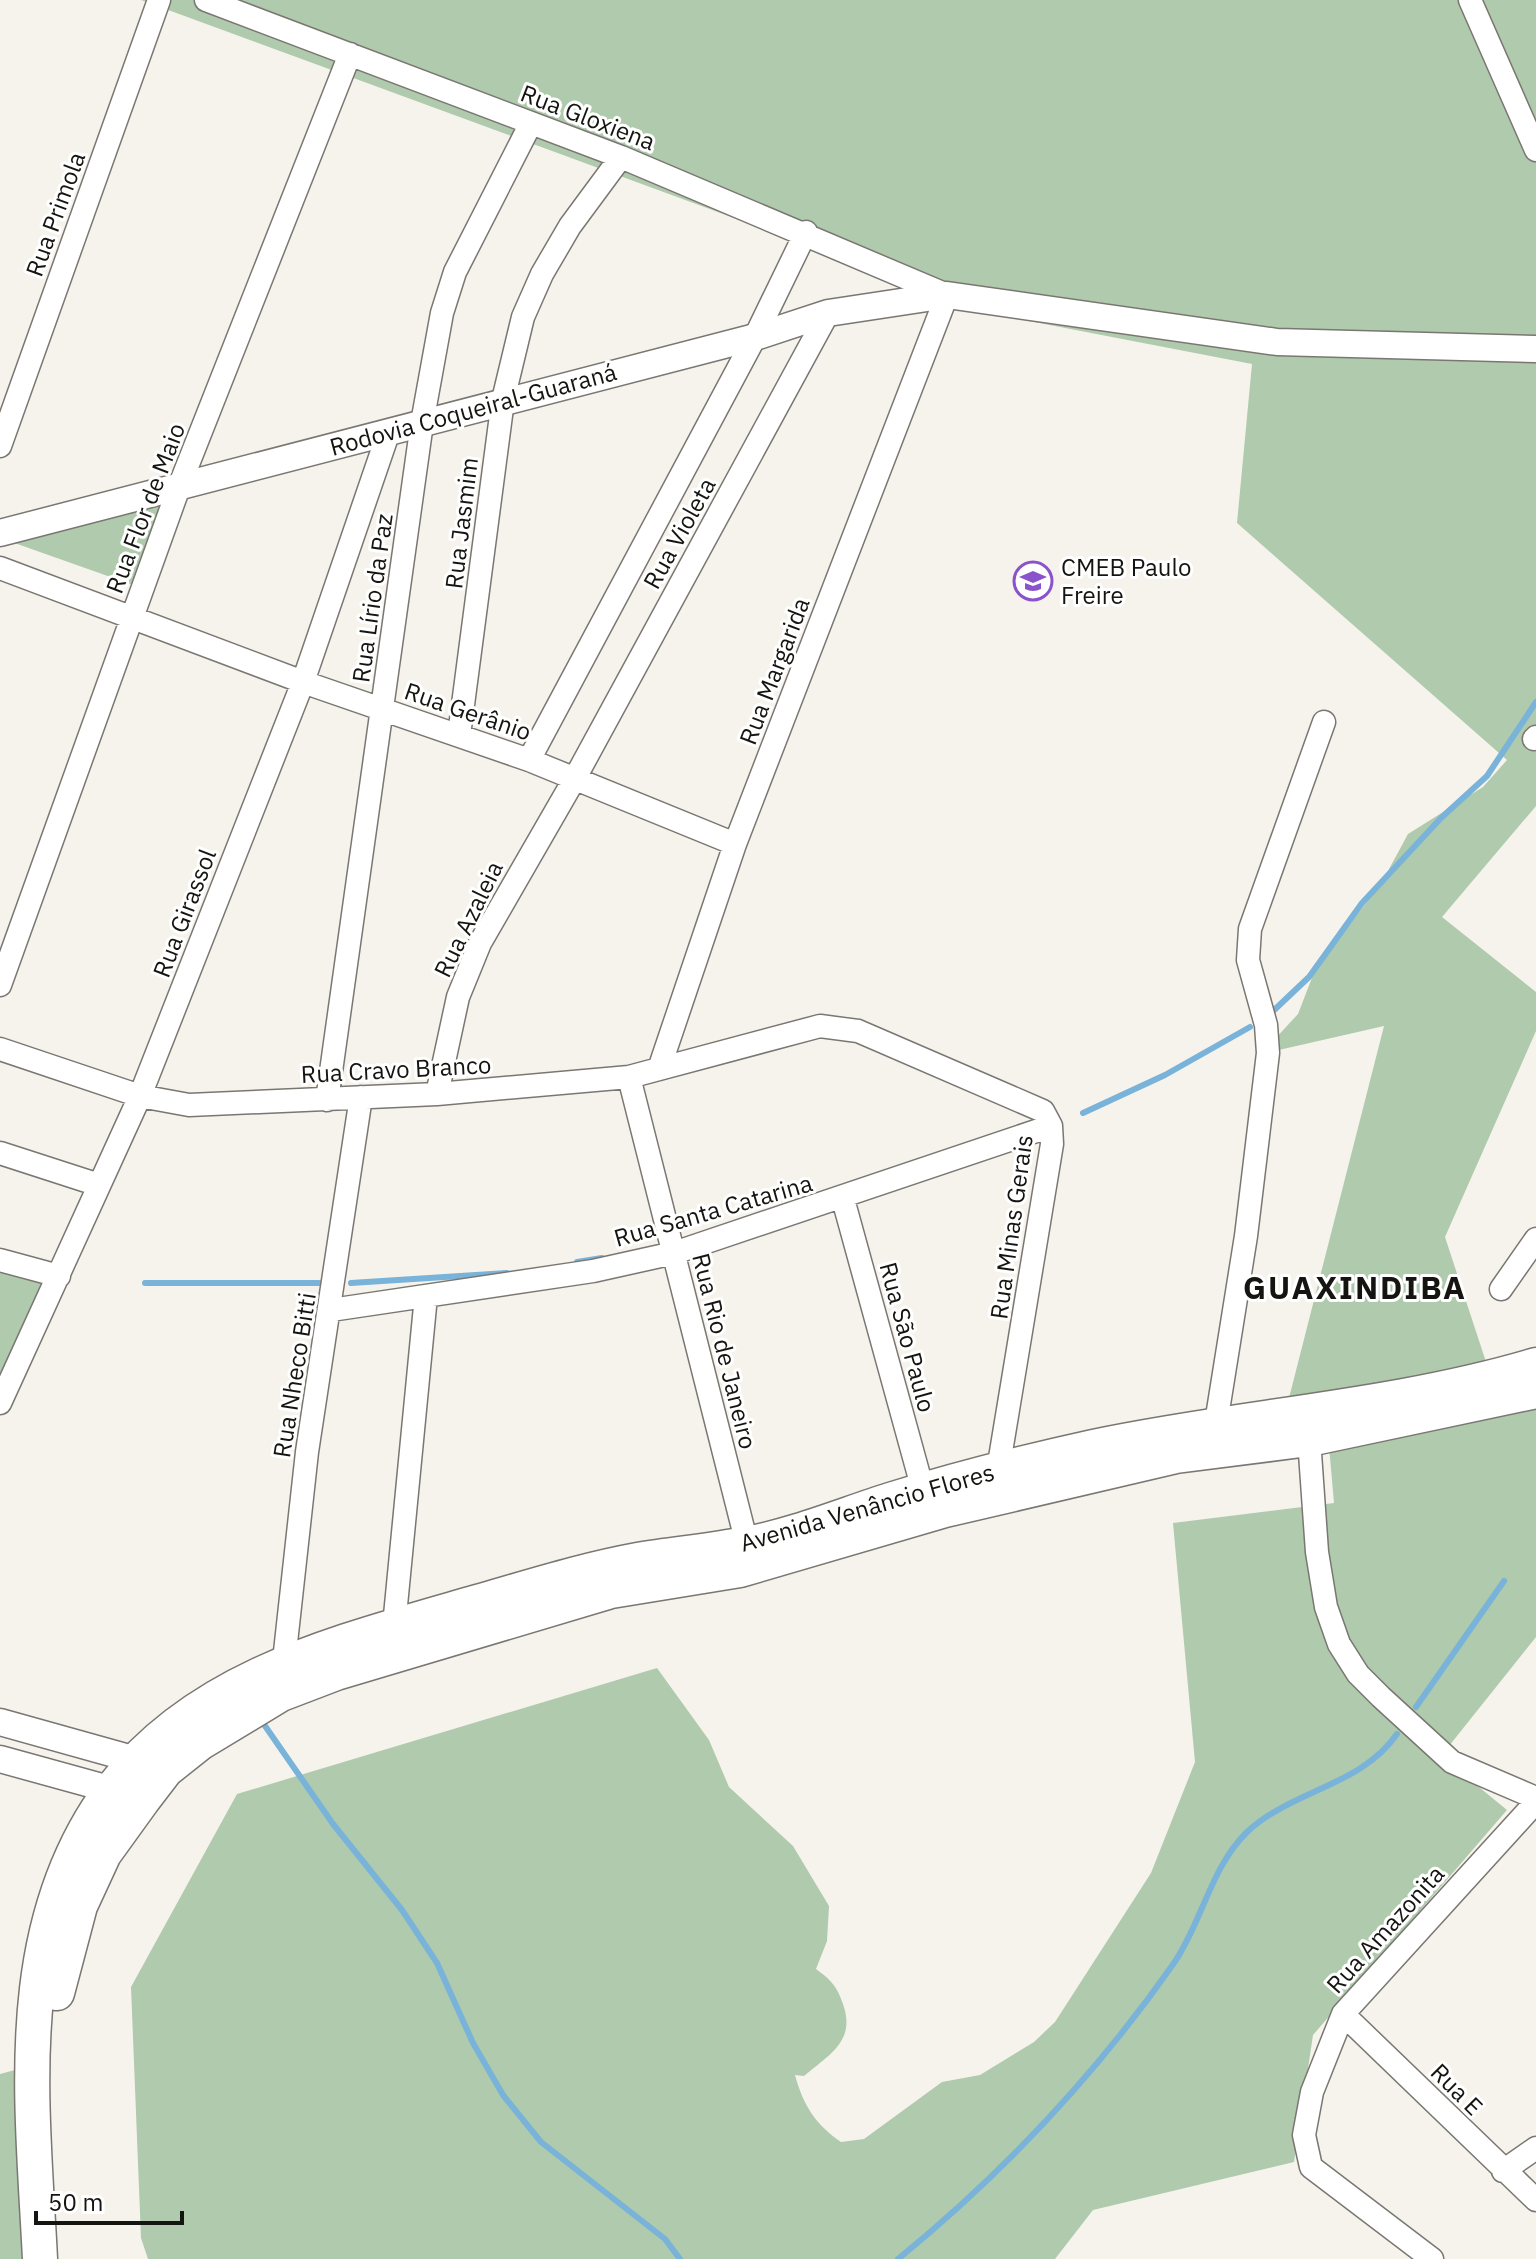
<svg xmlns="http://www.w3.org/2000/svg" width="1536" height="2259" font-family="'IBM Plex Sans',sans-serif">
<style>
.green{fill:#afcaac}
.lines{fill:none;stroke-linecap:round;stroke-linejoin:round}
.stream{stroke:#79b3d9;stroke-width:6}
.minor-casing{stroke:#7a7772;stroke-width:25}
.tertiary-casing{stroke:#7a7772;stroke-width:29}
.primary-casing{stroke:#7a7772;stroke-width:37}
.minor{stroke:#fff;stroke-width:22}
.tertiary{stroke:#fff;stroke-width:26}
.primary{stroke:#fff;stroke-width:34}
.labels{text-anchor:middle;dominant-baseline:central;stroke-width:6;stroke-linejoin:round;paint-order:stroke}
.street-label{font-size:24px;fill:#141411;stroke:#fff}
.poi-label{font-size:24px;fill:#141411;stroke:#fff;text-anchor:start}
.district-label{font-size:32px;font-weight:bold;letter-spacing:2px;fill:#141411;stroke:#fff}
</style>
<rect width="100%" height="100%" fill="#f6f3ed"/>
<path class="green" d="M141,0H1536V806L1442,917L1536,992V1031L1445,1237L1487,1365L1289,1398L1384,1026L1261,1054L1298,1014L1315,970L1382,882L1408,834L1483,787L1507,760L1237,523L1252,364L977,311L797,241Z
M175,490L136,586L6,540Z
M0,1263L48,1275L0,1381Z
M1536,1405V1637L1441,1756L1507,1810L1313,2035L1294,2162L1093,2210L1055,2259H148L141,2238L131,1987L237,1794L657,1668L709,1740L729,1787L793,1846L829,1906L827,1941L816,1969C831,1980 837,1986 843,2004C856,2041 830,2054 804,2076L795,2075C803,2105 816,2125 841,2142L864,2139L942,2082L980,2075L1034,2042L1055,2022L1151,1873L1195,1762L1173,1523L1334,1503L1329,1446Z
M30,2066L40,2259H0V2074Z"/>
<g class="lines">
<path class="stream" d="M1270,1014L1309,977L1362,903L1441,818L1487,776L1536,702
M1083,1113L1165,1075L1250,1027
M577,1262L602,1258
M145,1283H319
M351,1283L507,1273
M1416,1707L1504,1581
M263,1723L333,1824L402,1910L437,1963L473,2043L503,2095L541,2142L665,2239L680,2259
M898,2259C1002,2174 1097,2073 1174,1963C1202,1922 1211,1867 1247,1832C1292,1790 1361,1786 1397,1734"/>
<g class="minor-casing">
<path id="minor" d="M206,0L621,157L947,295L735,844L659,1069
M1470,0L1536,150
M0,446L159,0
M0,568L303,682L529,760L735,844
M459,735L503,400L523,317L542,274L570,226L621,157
M1534,739L1536,737
M529,760L755,337L806,232
M0,985L179,487L350,54
M0,1049L140,1096L189,1105L437,1094L629,1077L820,1026L858,1031L1043,1111L1051,1126L1052,1144L998,1470
M629,1077L747,1544
M437,1094L458,997L480,943L575,778L828,313
M327,1100L422,423L442,313L455,272L531,123
M0,1153L99,1185
M843,1199L923,1490
M0,1260L59,1276
M1501,1289L1536,1239
M331,1310L593,1271L674,1253L1051,1126
M0,1403L140,1096L303,682L389,431
M1216,1423L1246,1236L1268,1053L1266,1025L1248,960L1250,929L1324,722
M1309,1439L1317,1552L1326,1607L1339,1644L1358,1674L1381,1697L1452,1762L1536,1798
M394,1626L426,1296
M284,1661L307,1452L361,1097
M1343,2014L1536,2200
M1503,2171L1536,2148
M1432,2259L1311,2167L1304,2135L1312,2092L1343,2014L1536,1802"/>
</g>
<g class="tertiary-casing">
<path id="tertiary" d="M0,533L755,337L828,313L947,295L1277,342L1536,349
M0,1722L154,1765
M0,1759L127,1794"/>
</g>
<g class="primary-casing">
<path id="primary" d="M57,1993L80,1906L104,1854L143,1800L166,1770L200,1743L281,1694L336,1673L611,1591L740,1570L945,1510L1176,1456L1309,1439L1536,1391
M40,2259C32,2098 9,1923 114,1786C199,1676 337,1643 463,1606C521,1590 578,1571 638,1560C674,1554 710,1551 746,1544C795,1535 843,1515 890,1500C957,1479 1025,1462 1093,1447C1239,1416 1392,1408 1536,1365"/>
</g>
<use href="#minor" class="minor"/>
<use href="#tertiary" class="tertiary"/>
<use href="#primary" class="primary"/>
</g>
<defs>
<g id="school-ring" transform="scale(2)"><circle r="9.5" fill="#fff" stroke="#8a53cb" stroke-width="1.5"/><path d="M0-5L7-2L0 1L-7-2ZM-4 1L0 2.5L4 1V4Q0 6-4 4Z" fill="#8a53cb"/></g>
</defs>
<g fill-rule="evenodd">
<use href="#school-ring" x="1033" y="581"/>
</g>
<g class="labels">
<g class="street-label">
<text transform="translate(588 117) rotate(21)">Rua Gloxiena</text>
<text transform="translate(55 214) rotate(-70)">Rua Primola</text>
<text transform="translate(473 409) rotate(-15)">Rodovia Coqueiral-Guaraná</text>
<text transform="translate(145 508) rotate(-69)">Rua Flor de Maio</text>
<text transform="translate(461 523) rotate(-83)">Rua Jasmim</text>
<text transform="translate(679 533) rotate(-61)">Rua Violeta</text>
<text transform="translate(372 598) rotate(-82)">Rua Lírio da Paz</text>
<text transform="translate(774 671) rotate(-69)">Rua Margarida</text>
<text transform="translate(468 711) rotate(19)">Rua Gerânio</text>
<text transform="translate(184 913) rotate(-69)">Rua Girassol</text>
<text transform="translate(468 919) rotate(-64)">Rua Azaleia</text>
<text transform="translate(396 1069) rotate(-3)">Rua Cravo Branco</text>
<text transform="translate(713 1210) rotate(-16)">Rua Santa Catarina</text>
<text transform="translate(1011 1227) rotate(-82)">Rua Minas Gerais</text>
<text transform="translate(908 1337) rotate(75)">Rua São Paulo</text>
<text transform="translate(725 1351) rotate(76)">Rua Rio de Janeiro</text>
<text transform="translate(294 1375) rotate(-81)">Rua Nheco Bitti</text>
<text transform="translate(867 1507) rotate(-16)">Avenida Venâncio Flores</text>
<text transform="translate(1385 1929) rotate(-48)">Rua Amazonita</text>
<text transform="translate(1457 2089) rotate(45)">Rua E</text>
</g>
<g class="poi-label">
<text x="1061" y="567">CMEB Paulo<tspan x="1061" dy="28">Freire</tspan></text>
</g>
<g class="district-label">
<text x="1355" y="1287">GUAXINDIBA</text>
</g>
</g>
<path d="M36 2211v12h146v-12" fill="none" stroke="#141411" stroke-width="4"/>
<text x="48" y="2211" font-size="24" fill="#141411" stroke="#ffffff" stroke-width="6" paint-order="stroke">50 m</text>
</svg>
